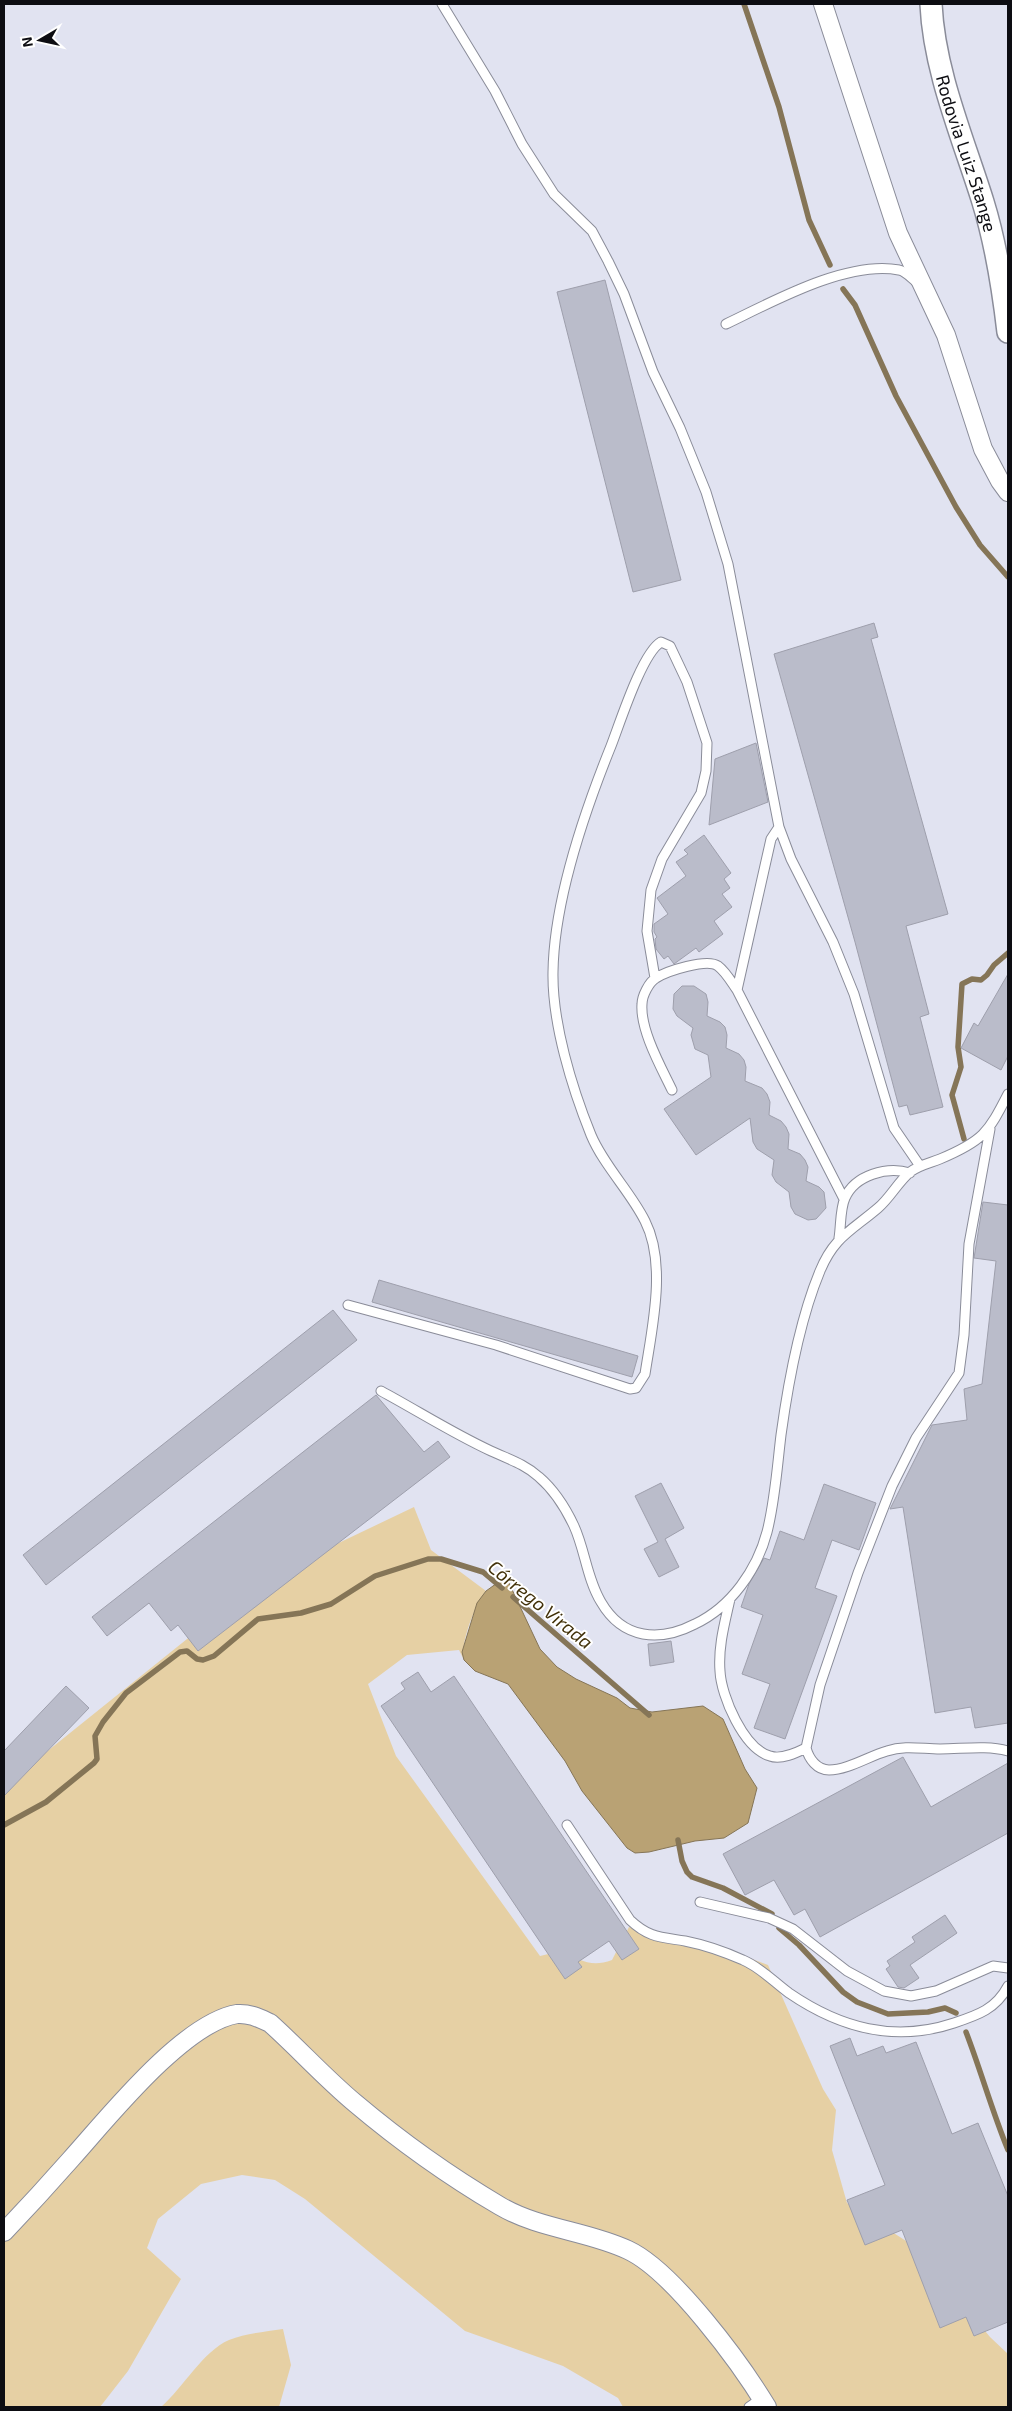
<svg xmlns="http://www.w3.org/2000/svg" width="1012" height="2411" font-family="'Exo 2',sans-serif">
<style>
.green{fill:#e6d0a4}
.water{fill:#b9a274;stroke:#857557}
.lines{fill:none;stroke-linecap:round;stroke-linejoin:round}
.stream{stroke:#857557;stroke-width:5.5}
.building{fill:#babcca;stroke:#9e9fac}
.service-casing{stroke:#8a8c99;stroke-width:11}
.minor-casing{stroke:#8a8c99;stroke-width:20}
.tertiary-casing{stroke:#8a8c99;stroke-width:24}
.service{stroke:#fff;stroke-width:9}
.minor{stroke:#fff;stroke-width:18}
.tertiary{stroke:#fff;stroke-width:21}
.labels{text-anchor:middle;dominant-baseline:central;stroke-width:4;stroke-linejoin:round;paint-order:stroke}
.street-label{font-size:18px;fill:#0d0d12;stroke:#fff}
.water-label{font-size:19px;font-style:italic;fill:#42310a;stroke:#fff}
</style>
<rect width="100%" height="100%" fill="#e1e3f1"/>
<path class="green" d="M414,1507L431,1550L486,1591C475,1605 460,1643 464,1660L459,1650L407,1655L368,1684L396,1756L540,1956L561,1951C580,1960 591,1968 612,1960L629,1927L718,1946L768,1965L823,2089L836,2110L832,2150L847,2203L917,2248L990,2337L1008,2354V2407H623L618,2398L563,2366L465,2331L305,2199L275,2180L242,2175L201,2184L158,2219L147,2248L181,2279L128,2371L100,2407H4V1786L192,1635L280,1571Z
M283,2329L291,2365L279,2407H161C183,2388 203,2351 229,2340C246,2333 265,2332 283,2329Z"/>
<path class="water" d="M500,1581H508L540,1649L557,1667L576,1679L617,1698L630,1708L652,1712L703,1706L723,1719L745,1769L757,1788L748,1823L724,1838L695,1841L649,1852L635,1853L627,1848L582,1791L565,1761L508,1684L475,1671L464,1660L462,1652L477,1603L486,1591Z"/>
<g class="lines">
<path class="stream" d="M744,4L779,107L809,220L830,265
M843,289L855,305L896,396L956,507L980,545L1008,577
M964,1139L952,1095L961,1067L958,1047L962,984L972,979L981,980L987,975L994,965L1008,953
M513,1597L649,1715
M4,1825L46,1802L94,1763L97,1759L95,1736L103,1722L126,1693L180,1652L187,1651L197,1659L203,1660L214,1656L258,1619L301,1613L331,1604L375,1576L428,1559H441L483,1572L502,1588
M678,1840L682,1861L687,1872L692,1877L723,1888L772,1914
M779,1928L799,1945L843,1992L857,2002L888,2014L928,2012L945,2008L956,2013
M966,2032C981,2071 992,2111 1008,2150"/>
</g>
<path class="building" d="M605,280L681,580L633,592L557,292Z
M874,623L878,637L871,639L948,914L906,926L929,1014L920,1017L943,1107L910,1115L907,1105L899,1107L855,942L774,654Z
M756,743L768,802L709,825L715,759Z
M704,835L731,873L724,879L730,888L722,894L732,907L714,921L723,934L699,952L696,948L674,964L668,956L664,959L656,949L655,939L657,937L654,932V924L668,914L657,898L686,876L676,862L688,854L684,850Z
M1008,974V1056L1001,1070L961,1048L974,1023L978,1026Z
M682,986H694L706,994L708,1002L707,1016L720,1022L725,1027L727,1035L726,1048L739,1054L744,1060L746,1067L745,1081L762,1088L767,1094L770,1102L769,1115L781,1121L786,1127L789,1134L788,1149L800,1154L805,1160L808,1167L806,1181L819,1187L824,1192L826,1208L816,1219L808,1220L795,1214L791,1207L789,1192L776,1182L772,1175L774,1160L757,1149L753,1142L750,1118L696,1155L664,1109L711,1077L708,1055L695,1049L691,1035L693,1028L677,1016L673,1009L674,994Z
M983,1202L1008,1205V1723L975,1728L971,1707L935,1713L903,1507L890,1509L932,1425L967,1420L964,1389L982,1384L996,1261L974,1258Z
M379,1280L638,1356L632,1377L372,1302Z
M333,1310L357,1340L46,1585L23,1555Z
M376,1395L424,1452L438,1441L450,1457L198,1651L178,1625L171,1631L149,1603L107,1636L92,1617Z
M661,1483L684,1528L665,1539L679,1567L659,1577L644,1549L658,1542L635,1496Z
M824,1484L876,1503L859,1550L832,1540L815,1588L837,1596L785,1739L754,1728L770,1684L742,1674L763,1615L741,1607L749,1584L764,1558L770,1560L780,1531L804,1540Z
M671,1641L674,1662L650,1666L648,1644Z
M418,1672L431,1692L454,1676L639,1949L622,1960L609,1941L578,1962L582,1967L565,1979L381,1706L405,1689L401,1683Z
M66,1686L89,1708L4,1796V1751Z
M903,1757L931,1807L1008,1763V1833L820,1937L805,1909L794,1915L774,1880L745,1895L723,1854Z
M945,1915L957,1933L910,1965L919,1978L904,1988L898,1987L886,1969L890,1966L887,1961L915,1942L912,1937Z
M850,2038L857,2056L883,2046L886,2053L916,2042L952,2134L978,2123L1008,2196V2322L974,2336L966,2317L940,2328L902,2230L865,2245L847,2200L885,2185L830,2046Z"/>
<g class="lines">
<g class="service-casing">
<path id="service" d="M442,4L495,91L522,144L554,194L592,231L608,261L624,294L653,372L680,428L706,492L728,564L779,827L791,859L833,942L854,994L894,1128L920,1166
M726,324C772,302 847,260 899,270C906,271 912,279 918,283
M737,990L771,839L779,827
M672,1090C661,1067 640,1030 642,1004C642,996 649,982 656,978C667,971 707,958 718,966C726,972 732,983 737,990L844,1199
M990,1129L969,1244L964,1335L959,1373L916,1438L892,1486L858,1573L820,1685L806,1748C809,1759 817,1770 829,1770C848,1770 869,1756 887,1751C905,1745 922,1749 940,1749C963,1749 986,1745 1008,1751
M839,1238C841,1226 840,1209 845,1198C855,1175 887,1166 910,1173
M348,1305L496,1345L630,1389L636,1388L645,1374C652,1328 667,1264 645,1221C630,1191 604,1166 591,1135C572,1088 552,1023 553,972C554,900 584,813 611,746C620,723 642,653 661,642L670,646L687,682L707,743L706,771L701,793L662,859L651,890L647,931L655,978
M381,1391C418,1411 454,1434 491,1451C508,1459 525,1464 539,1477C553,1489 566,1509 574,1526C585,1550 587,1579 601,1602C623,1640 660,1642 695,1624C731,1607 757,1570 767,1532C775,1501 777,1468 781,1435C788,1384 800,1319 820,1271C834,1237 851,1231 878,1208C890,1198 898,1182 910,1172C919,1165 930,1163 940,1159C983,1141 988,1133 1008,1094
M730,1599C725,1622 718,1646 720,1671C721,1696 744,1749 770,1756C781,1760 796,1753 806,1748
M567,1825L630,1920C649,1938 661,1937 685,1941C705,1945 725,1952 743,1960C760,1967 774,1982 789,1993C840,2028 894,2043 954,2023C978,2015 996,2009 1008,1986
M700,1902L769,1918L793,1929L847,1971L884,1991L911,1996L936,1991L993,1966L1008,1968
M749,2407L762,2398"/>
</g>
<g class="minor-casing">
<path id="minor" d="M823,4L898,233L946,335L983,449L1000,481L1008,492
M4,2232C27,2208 49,2184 71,2159C107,2119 183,2023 237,2014C249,2013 259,2018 270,2023C299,2049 325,2078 355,2103C400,2141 449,2176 500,2206C539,2229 588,2231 628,2250C673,2271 741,2364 767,2407"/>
</g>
<g class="tertiary-casing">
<g id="tertiary">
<path id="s1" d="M931,4C934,71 963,138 983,202C996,244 1003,289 1008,332"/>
</g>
</g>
<use href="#service" class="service"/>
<use href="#minor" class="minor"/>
<use href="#tertiary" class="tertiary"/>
</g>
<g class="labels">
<g class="street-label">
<text stroke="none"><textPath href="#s1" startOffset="154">Rodovia Luiz Stange</textPath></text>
</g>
<g class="water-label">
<text transform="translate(541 1604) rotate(39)">Córrego Virada</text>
</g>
</g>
<rect width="1012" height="2411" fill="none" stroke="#0d0d12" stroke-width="10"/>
<g transform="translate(40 40) rotate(261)" stroke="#ffffff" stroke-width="4" paint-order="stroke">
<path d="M0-4L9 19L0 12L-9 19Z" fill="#0d0d12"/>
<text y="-8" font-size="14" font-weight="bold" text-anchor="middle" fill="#0d0d12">N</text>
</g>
</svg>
